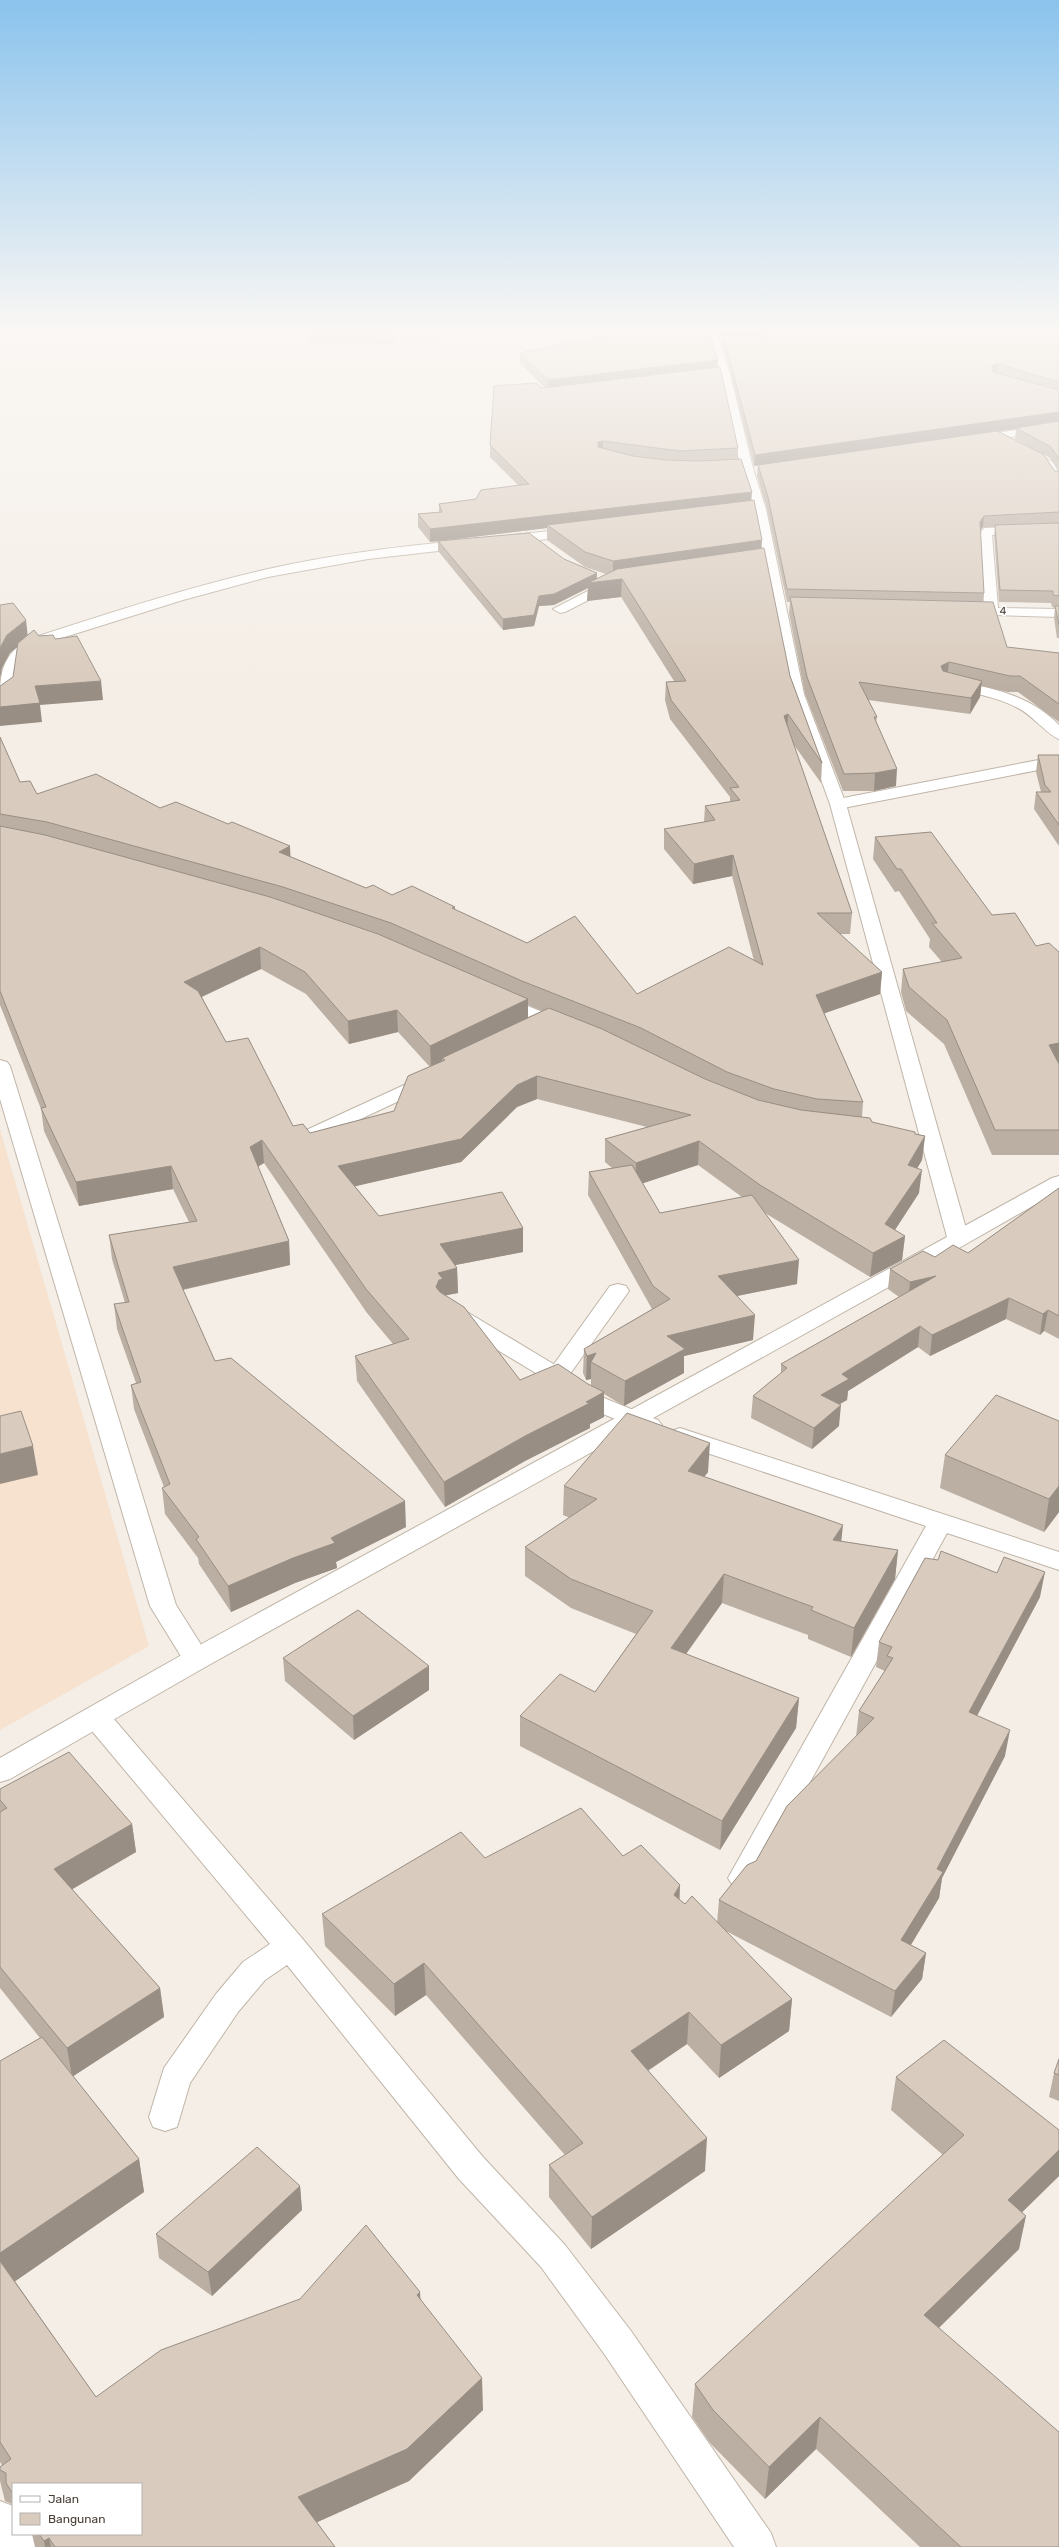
<svg xmlns="http://www.w3.org/2000/svg" width="1059" height="2547" font-family="Rubik,sans-serif">
<style>
.commercial{fill:#f7e2cf}
.lines{fill:none;stroke-linecap:round;stroke-linejoin:round}
.service-casing{stroke:#c0b5a8;stroke-width:2}
.minor-casing{stroke:#c0b5a8;stroke-width:2}
.tertiary-casing{stroke:#c0b5a8;stroke-width:2}
.service{fill:#fff;fill-rule:evenodd}
.minor{fill:#fff;fill-rule:evenodd}
.tertiary{fill:#fff;fill-rule:evenodd}
.wall{fill:#bbafa3;fill-rule:evenodd}
.shaded-wall{fill:#988e84}
.building{fill:#d9cbbd;stroke:#988e84}
.labels{text-anchor:middle;dominant-baseline:central;stroke-width:3.5;stroke-linejoin:round;paint-order:stroke}
.far-street-label{font-size:11px;fill:#473e35;stroke:#fff}
</style>
<rect width="100%" height="100%" fill="#f4eee6"/>
<path class="commercial" d="M0,1129L149,1646L0,1730Z"/>
<g class="lines">
<g class="service-casing">
<path id="service" d="M618,1284L626,1286L629,1291L565,1381L557,1383L549,1381L545,1376L549,1371L610,1286Z"/>
</g>
<g class="minor-casing">
<path id="minor" d="M299,331H341L342,333C338,338 304,336 299,331Z
M1059,424V430L975,442L969,439L975,436Z
M1026,447L1056,464L1059,468V482L1055,481L1047,468L1022,452V448Z
M1059,525V533L992,535L998,608L1059,609V617L962,614L960,611L962,608L984,607L980,534L984,528Z
M576,528L580,529L582,532L580,535L505,544L499,540L505,536Z
M469,540L473,541L475,544L473,547L368,559L268,577L183,600L36,646L19,661L14,696L0,705C0,675 0,659 26,640C106,614 186,588 268,569C334,554 402,546 469,540Z
M613,578L618,579L620,582L618,585L565,612L560,613L553,609Z
M952,680C992,688 1030,695 1059,725V739C1049,736 1031,714 1018,708C995,696 971,693 947,687L945,684L947,681Z
M1059,756V766L838,809L830,804L838,799Z
M500,995L568,1022L570,1026L568,1030H554L493,1005L491,1001L493,997Z
M0,1060L7,1062L10,1066L176,1605L210,1659L207,1666L197,1669L187,1666L150,1606L0,1099Z
M428,1074L435,1076L438,1080L435,1084L316,1140H302L299,1136L302,1132Z
M1059,1176V1191L966,1244L958,1245L950,1244L947,1239L950,1234L1052,1178Z
M459,1310L467,1312L565,1371L604,1398L658,1420L662,1425L658,1430L650,1433L588,1408L549,1381L451,1322L448,1317L451,1312Z
M680,1428L1059,1552V1570L947,1533L753,1886L743,1890L733,1886L728,1878L926,1526L671,1441L668,1436L671,1431Z
M97,1708L107,1711L301,1937L483,2157L565,2245L631,2331L771,2533L776,2547H734L605,2355L541,2267L459,2179L287,1965L265,1980L238,2012L190,2083L177,2127L165,2131L153,2127L149,2117L164,2068L216,1994L243,1962L270,1944L87,1725L83,1718L87,1711Z
M0,2501L13,2506V2534H33L38,2547H0Z"/>
</g>
<g class="tertiary-casing">
<path id="tertiary" d="M707,331H717L730,374L754,472L766,509L804,694L846,804L969,1239L966,1244L207,1666L10,1779L0,1782V1758L187,1652L947,1237L830,804L790,694L754,509L742,472L720,374Z"/>
</g>
<use href="#service" class="service"/>
<use href="#minor" class="minor"/>
<use href="#tertiary" class="tertiary"/>
</g>
<path class="wall" d="M309,331H470V336L396,338V344L307,343V334Z
M718,331H1059V638H1057L1054,618L1055,608L1052,607L1051,603L999,602L994,536L995,527H983L980,531L984,593L983,602L1007,647L1059,653V722L1018,692H1008L981,686L980,697L970,714L868,700L877,717L876,722L896,786L874,791H843L805,694L789,613L790,602H787L767,509L757,476L758,465L754,466L723,345V336H720ZM817,332L812,333L784,334ZM1016,429L1015,439L1041,453L998,431ZM1043,454L1050,458L1058,471H1055Z
M520,353L718,360L717,368L738,448V459L751,501L790,676L822,763L821,783L792,742L852,913L850,934H840L882,972L880,994L824,1013L863,1102L862,1117L872,1122L925,1136L922,1160L917,1168L919,1193L895,1230L905,1236L902,1260L870,1277L765,1213L797,1284L737,1296L753,1340L684,1356V1373L624,1406L604,1394V1417L590,1424V1428L525,1461L445,1507L357,1381L355,1356L393,1344L367,1313L264,1163L258,1167L289,1241L290,1265L183,1290L215,1361L406,1527L336,1562L337,1568L295,1583L231,1612L199,1564L198,1558L165,1514L162,1488L164,1487L134,1409L131,1385L136,1383L117,1329L114,1304L125,1303L112,1259L109,1235L189,1222L173,1189L79,1206L44,1131L41,1109L0,1005V737L20,782L37,794L160,808L291,857L366,888L392,895L455,907V910L637,994L754,961L732,876L693,884L664,849V829L704,822L705,806L730,802V797L670,719L665,700L666,682L674,681L621,597L587,601L588,588L554,605L539,606L534,626L503,630L438,551V541L564,559L597,573V579L606,574L585,567L547,540V528L430,542L418,527V514L439,512V504L476,499L518,485L490,457V445L542,388H545L520,363ZM261,969L306,994L349,1044L398,1032L430,1067L394,1111L310,1133L293,1126L226,1042L202,997ZM528,1005L542,1011L528,1017ZM537,1099L647,1127L605,1139V1162L612,1168L589,1172L588,1195L652,1309L584,1349L583,1373L586,1380L591,1379V1386L588,1384L520,1380L445,1295L458,1293L457,1268L455,1265L523,1252V1228L379,1216L355,1186L461,1162L517,1107ZM698,1165L742,1197L660,1213L642,1183Z
M1038,755H1059V846L1034,809L1036,792H1041L1036,772Z
M875,837L992,915L1036,946L1059,952V1155H992L944,1044L906,1011L901,992L903,969L942,962L929,947L930,939L899,891L895,892L873,859Z
M1059,1188V1339L1044,1331L1040,1335L1006,1319L930,1356L918,1347L848,1391L847,1400L839,1404V1426L812,1449L751,1418L753,1396L781,1373V1364L899,1297L888,1289L890,1269L935,1257L968,1253Z
M1059,1421V1512L1044,1532L940,1488L945,1455Z
M708,1472L704,1477L841,1541L898,1550L895,1579L851,1657L808,1639V1635L722,1603L686,1654L799,1698L796,1728L720,1850L520,1746V1716L595,1692L636,1634L571,1608L525,1576V1547L570,1518L563,1515L564,1486Z
M1040,1597L977,1716L1005,1756L942,1878L939,1898L911,1945L926,1953L922,1979L891,2017L724,1930L792,1999L789,2031L719,2078L687,2044L648,2071L705,2171L591,2249L549,2197V2165L565,2155L426,1995L395,2016L325,1946L322,1914L485,1858L623,1856L685,1904L717,1923L719,1900L756,1861L856,1737L859,1711L885,1671L876,1667L879,1642Z
M283,1658L429,1666V1690L354,1740L285,1681Z
M0,1789L132,1824L136,1852L72,1889L160,1988L164,2017L73,2076L139,2159L144,2192L15,2281L96,2397L420,2298L483,2410L409,2481L317,2522L335,2547H35L32,2534H141L13,2484V2510L12,2504L5,2501L0,2481V2467L2,2465L0,2462V2061L40,2038L0,1988Z
M1059,2059V2101L1049,2097L1054,2073Z
M896,2077L1059,2130V2176L1022,2212L1019,2249L939,2328L1059,2547H920L816,2449L765,2499L710,2443L692,2417L695,2384L943,2155L891,2110Z
M300,2186L302,2210L212,2296L159,2258L156,2234Z"/>
<path class="shaded-wall" d="M718,360L717,370L548,390V380Z
M998,364L996,375L991,376L992,366Z
M1059,412V423L1016,428V429L754,466L755,455Z
M603,441V453L598,454V442Z
M752,492L751,505L547,525V528L430,542V529Z
M984,516L983,527L978,534L980,522Z
M762,540L761,555L613,576V561Z
M597,573L596,582L622,579L621,597L587,601L588,588L554,605L539,606L534,626L503,630V619L539,596Z
M26,620L28,638L10,653L2,668L0,679V648L7,635Z
M949,662L947,678L939,682L941,666Z
M101,681L103,700L40,705L42,722L0,726V707L35,686Z
M982,681L980,697L970,714L971,698Z
M788,714L787,733L784,716Z
M897,769L896,786L874,791L875,773Z
M290,846L291,867L279,852Z
M733,855L732,876L693,884L694,864Z
M260,947L261,969L186,1004L184,982Z
M882,972L880,994L814,1017L816,995Z
M528,999V1021L445,1060L442,1058V1063L431,1068L430,1046Z
M397,1010L398,1032L349,1044L348,1021Z
M1059,1043V1066L1049,1045Z
M537,1076V1099L517,1107L461,1162L339,1190L338,1166L517,1085Z
M925,1136L922,1160L906,1188L908,1165Z
M262,1140L264,1163L251,1170L250,1147Z
M699,1141L698,1165L635,1186L636,1163Z
M171,1166L173,1189L79,1206L76,1182Z
M922,1170L919,1193L883,1248L905,1236L902,1260L870,1277L873,1253L885,1224Z
M523,1228V1252L440,1268V1244Z
M289,1241L290,1265L176,1291L173,1267Z
M799,1260L797,1284L717,1300L718,1276Z
M457,1268L458,1293L443,1296V1303L436,1287L438,1273Z
M936,1276L908,1302L910,1282Z
M1009,1298L1006,1319L930,1356L932,1335Z
M1048,1310L1044,1331L1040,1335L1043,1314Z
M755,1315L753,1340L684,1356V1373L624,1406L625,1381L667,1336Z
M920,1326L918,1347L848,1391L847,1400L819,1416L821,1395L842,1374Z
M596,1353L591,1362V1379L586,1380L587,1356Z
M604,1392V1417L590,1424V1428L525,1461L445,1507L444,1482Z
M841,1405L839,1426L812,1449L814,1428Z
M710,1443L708,1472L686,1500L688,1471Z
M33,1446L38,1475L0,1484V1454Z
M1059,1486V1512L1044,1532L1049,1499Z
M405,1501L406,1527L336,1562L337,1568L295,1583L231,1612L228,1586L331,1538Z
M843,1525L840,1554L833,1540Z
M898,1550L895,1579L851,1657L854,1628Z
M1045,1572L1040,1597L965,1738L969,1712Z
M724,1574L722,1603L669,1678L671,1648Z
M429,1666V1690L354,1740L353,1716Z
M799,1698L796,1728L720,1850L722,1821Z
M1010,1730L1005,1756L942,1878L939,1898L898,1966L901,1940L937,1869Z
M132,1824L136,1852L59,1897L54,1869Z
M680,1885L679,1917L674,1895Z
M926,1953L922,1979L891,2017L895,1991Z
M424,1963L426,1995L395,2016L394,1984Z
M160,1988L164,2017L72,2077L67,2048Z
M792,1999L789,2031L719,2078L721,2045Z
M689,2012L687,2044L629,2083L631,2051Z
M707,2138L705,2171L591,2249L592,2217Z
M1059,2150V2176L1001,2233L1008,2200Z
M139,2159L144,2192L4,2289L0,2270V2253Z
M300,2186L302,2210L212,2296L208,2272Z
M1026,2216L1019,2249L918,2348L924,2315Z
M420,2292L422,2324L417,2295Z
M482,2378L483,2410L409,2481L302,2529L298,2497Z
M820,2417L816,2449L765,2499L769,2467Z
M49,2538L51,2547H45L44,2541Z"/>
<path class="building" d="M309,331H395L396,335L307,334Z
M625,331H709L718,360L548,380L520,353Z
M824,331H1059V382L998,364L992,366L993,372L1059,390V412L755,455L723,335L812,333Z
M720,367L738,448L680,451L603,441L598,442V447L633,456L666,460L700,461L741,459L752,492L430,529L418,514L442,512L439,504L476,499L481,490L529,484L490,445L494,386L536,383L542,388Z
M1059,421V459L1051,447L1016,428Z
M997,431L1043,454L1055,471H1059V512L984,516L980,522L984,593L787,589L768,497L758,465Z
M754,500L762,540L613,561L585,552L547,525Z
M1059,523V596L1053,595V591L1000,590L995,525Z
M529,533L564,559L597,573L554,594L539,596L534,615L503,619L438,541Z
M764,548L790,676L822,763L788,714L784,716L852,913H817L882,972L816,995L863,1102L817,1099L774,1089L727,1072L641,1028L522,981L391,923L283,887L47,822L0,814V737L20,782L30,781L37,794L96,774L160,808L176,802L228,824L232,822L290,846L279,852L366,888L373,885L392,895L412,886L455,907L452,908L527,943L575,916L637,994L729,947L763,965L733,855L694,864L664,829L715,820L705,806L740,800L730,788L739,787L671,700L666,682L686,681L622,579L588,583L617,569Z
M790,597L993,602L1007,647L1059,653V704L1020,676H1010L949,662L941,666L943,671L982,681L971,698L859,682L877,717H874L897,769L875,773L844,774L807,677Z
M13,603L26,620L7,635L0,648V605Z
M1055,606H1059V625Z
M34,630L39,636L53,635L55,639L77,636L101,681L35,686L40,703L0,707V686L13,677L18,643Z
M1038,755H1059V825L1036,792H1051L1045,785Z
M0,826L45,835L270,897L378,934L528,999L430,1046L397,1010L348,1021L305,972L260,947L184,982L198,991L226,1042L248,1038L293,1126L303,1124L310,1133L394,1111L408,1076L445,1060L442,1058L549,1008L602,1029L705,1079L758,1100L801,1110L870,1118L872,1122L915,1132V1134L925,1136L908,1165L922,1170L885,1224L905,1236L873,1253L760,1185L699,1141L636,1163L605,1139L691,1115L537,1076L517,1085L461,1139L338,1166L379,1216L502,1192L523,1228L440,1244L457,1268L438,1273L443,1279L439,1280L436,1287L440,1292L464,1307L520,1380L558,1364L588,1384L604,1392L586,1402L590,1403L525,1436L444,1482L355,1356L409,1339L366,1289L262,1140L250,1147L289,1241L173,1267L215,1361L231,1358L405,1501L331,1538L335,1543L293,1558L228,1586L196,1539L199,1537L162,1488L170,1484L131,1385L141,1382L114,1304L129,1302L109,1235L197,1221L171,1166L76,1182L41,1108L46,1107L0,991Z
M931,832L992,915L1015,913L1036,946L1049,943L1059,952V1043L1049,1045L1059,1064V1130H995L947,1020L909,987L903,969L962,958L932,923H937L901,869H897L875,837Z
M632,1165L660,1213L752,1195L799,1260L718,1276L755,1315L667,1336L685,1349L625,1381L591,1362L596,1353L587,1356L584,1349L670,1299L653,1286L589,1172Z
M1059,1188V1316L1048,1310L1043,1314L1009,1298L932,1335L920,1326L842,1374L849,1379L821,1395L841,1405L814,1428L753,1396L787,1368L781,1364L936,1276L910,1282L890,1269L923,1251L935,1257L953,1245L968,1253Z
M996,1395L1059,1421V1486L1049,1499L945,1455Z
M21,1411L33,1446L0,1454V1416Z
M627,1413L710,1443L688,1471L843,1525L833,1540L898,1550L854,1628L811,1610L813,1607L724,1574L671,1648L799,1698L722,1821L520,1716L560,1674L595,1692L653,1611L571,1579L525,1547L597,1499L564,1486Z
M941,1551L997,1573L1004,1557L1045,1572L969,1712L1010,1730L937,1869L943,1872L901,1940L926,1953L895,1991L719,1900L747,1865L756,1861L787,1806L874,1718L859,1711L893,1658L887,1656L892,1647L879,1642L925,1558L938,1560Z
M358,1610L429,1666L353,1716L283,1658Z
M69,1752L132,1824L54,1869L160,1988L67,2048L0,1967V1812L7,1808L0,1800V1789Z
M581,1808L623,1856L641,1845L680,1885L674,1895L685,1904L692,1896L792,1999L721,2045L689,2012L631,2051L707,2138L592,2217L549,2165L583,2143L424,1963L394,1984L322,1914L461,1832L485,1858Z
M42,2037L139,2159L0,2253V2061Z
M944,2040L1059,2130V2150L1008,2200L1026,2216L924,2315L1059,2432V2547H961L820,2417L769,2467L713,2410L695,2384L964,2135L896,2077Z
M1059,2059V2075L1054,2073Z
M257,2147L300,2186L208,2272L156,2234Z
M366,2225L420,2292L417,2295L482,2378L407,2449L298,2497L335,2547H55L49,2538L44,2541L39,2534H141V2484H13V2494L6,2483V2473L0,2470V2467L11,2459L0,2442V2261L96,2397L161,2350L300,2299Z"/>
<linearGradient id="sky" x2="0" y2="1"><stop stop-color="#8ac3ed"/><stop offset="0.48" stop-color="#faf7f4"/><stop offset="1" stop-color="#faf7f4" stop-opacity="0"/></linearGradient>
<rect width="1059" height="688" fill="url(#sky)"/>
<g class="labels">
<g class="far-street-label">
<text transform="translate(1003 611) rotate(1)">4</text>
</g>
</g>
<rect x="12" y="2483" width="130" height="52" fill="#ffffff" stroke="#b5b2ae"/>
<rect x="20" y="2496" width="20" height="6" fill="#ffffff" stroke="#b5b2ae"/>
<text x="48" y="2503" font-size="12" fill="#473e35">Jalan</text>
<rect x="20" y="2513" width="20" height="12" fill="#d9cbbd" stroke="#b5b2ae"/>
<text x="48" y="2523" font-size="12" fill="#473e35">Bangunan</text>
</svg>
